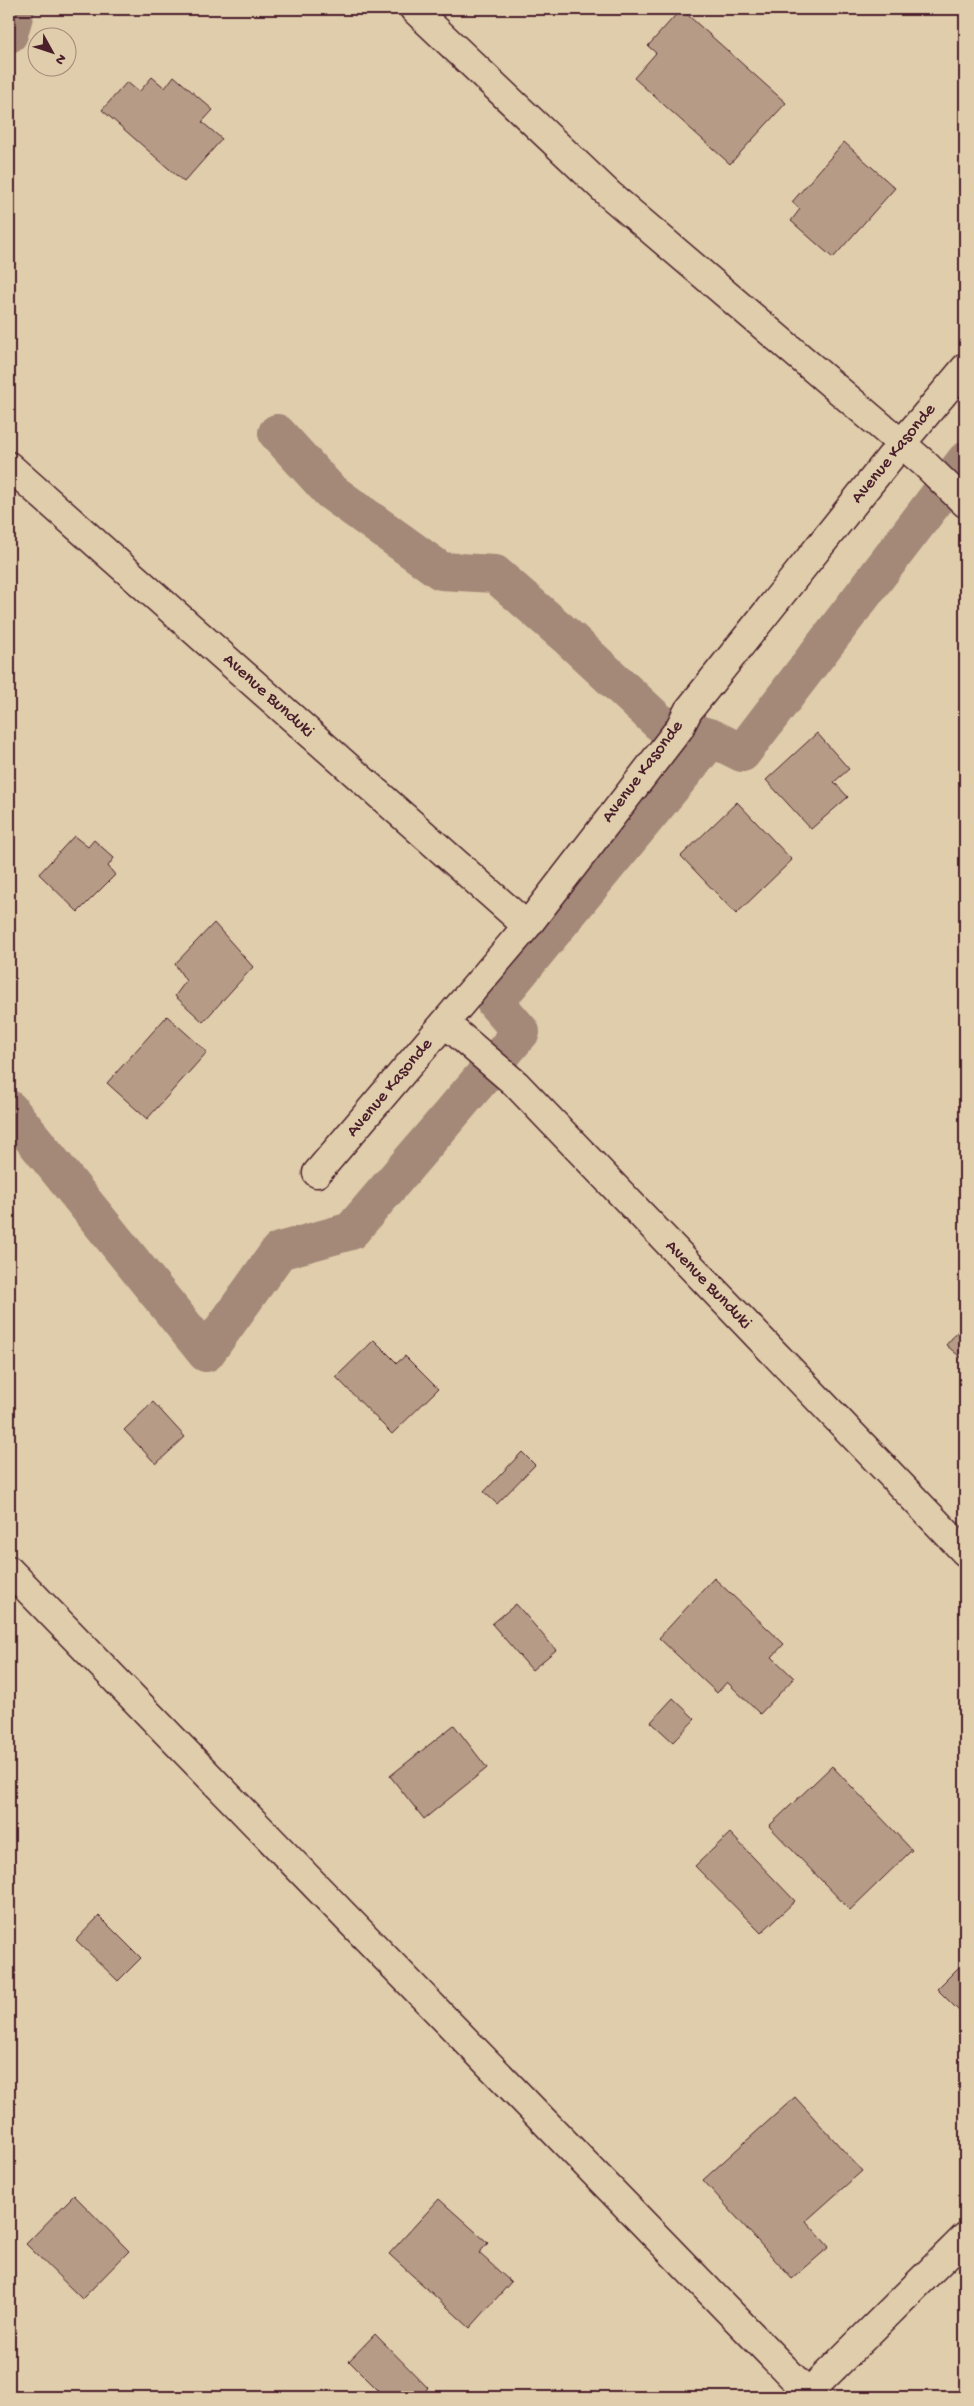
<svg xmlns="http://www.w3.org/2000/svg" width="974" height="2406" font-family="'Gochi Hand',sans-serif">
<style>
.lines{fill:none;stroke-linecap:round;stroke-linejoin:round}
.canal{stroke:#a48878;stroke-width:38}
.building{fill:#b69c87;stroke:#4a1f2b}
.minor-casing{stroke:#4a1f2b;stroke-width:31}
.minor{stroke:#dfcdab;stroke-width:28}
.labels{text-anchor:middle;dominant-baseline:central;stroke-width:4.5;stroke-linejoin:round;paint-order:stroke}
.street-label{font-size:18px;fill:#4a1f2b;stroke:#dfcdab}
</style>
<rect width="100%" height="100%" fill="#dfcdab"/>
<filter id="ink" filterUnits="userSpaceOnUse"><feTurbulence type="fractalNoise" baseFrequency=".02" numOctaves="2"/><feDisplacementMap in="SourceGraphic" scale="10" xChannelSelector="R" yChannelSelector="G"/><feConvolveMatrix kernelMatrix="1 2 1 2 8 2 1 2 1" color-interpolation-filters="sRGB"/></filter>
<g filter="url(#ink)">
<g class="lines">
<path class="canal" d="M9,34L16,9
M277,433L330,491L441,571L495,574L570,639L660,723L712,738
M9,1109L206,1353L279,1251L351,1231L521,1032L495,1002L712,738L742,753L965,461"/>
</g>
<path class="building" d="M681,9L786,103L730,164L634,78L656,53L648,46Z
M174,76L213,110L202,122L222,139L184,182L102,110L127,82L139,92L152,77L165,88Z
M844,142L895,188L833,258L791,221L800,209L792,202Z
M817,733L849,769L834,782L848,797L811,829L766,780Z
M737,802L792,860L736,914L681,856Z
M74,836L88,847L94,840L114,858L108,866L115,875L78,912L39,874Z
M214,923L253,967L203,1022L175,996L186,981L175,964Z
M167,1016L207,1052L147,1119L107,1083Z
M965,1323V1361L946,1345Z
M374,1340L397,1363L405,1356L438,1389L392,1434L336,1377Z
M153,1402L185,1437L156,1464L124,1430Z
M522,1452L535,1465L497,1504L484,1492Z
M714,1578L784,1644L772,1657L794,1678L760,1714L727,1682L717,1693L659,1638Z
M516,1604L556,1650L532,1670L492,1624Z
M673,1698L695,1719L673,1742L651,1722Z
M454,1725L487,1768L424,1819L390,1776Z
M832,1766L912,1850L850,1910L769,1826Z
M730,1833L795,1901L761,1933L695,1866Z
M99,1916L141,1958L118,1981L76,1940Z
M965,1961V2017L937,1989Z
M795,2097L862,2171L806,2221L829,2247L792,2279L703,2180Z
M74,2195L129,2251L82,2299L26,2244Z
M439,2199L488,2243L479,2253L511,2282L470,2328L389,2254Z
M375,2334L428,2388L419,2397H385L349,2361Z"/>
<g class="lines">
<g class="minor-casing">
<path id="minor" d="M414,9L610,195L924,463L965,503
M9,466L527,926
M445,1023L516,1084L965,1552
M317,1173L527,926L679,729L688,711L901,444L965,368
M9,1570L812,2397
M804,2397L965,2237"/>
</g>
<use href="#minor" class="minor"/>
</g>
</g>
<g class="labels">
<g class="street-label">
<text transform="translate(894 454) rotate(-51)">Avenue Kasonde</text>
<text transform="translate(268 696) rotate(42)">Avenue Bunduki</text>
<text transform="translate(643 772) rotate(-53)">Avenue Kasonde</text>
<text transform="translate(390 1088) rotate(-50)">Avenue Kasonde</text>
<text transform="translate(708 1285) rotate(46)">Avenue Bunduki</text>
</g>
</g>
<rect width="974" height="2406" fill="none" stroke="#dfcdab" stroke-width="30"/>
<rect x="15" y="15" width="944" height="2376" fill="none" stroke="#4a1f2b" stroke-width="2" filter="url(#ink)"/>
<g transform="translate(52 52) rotate(130)"><circle r="24" fill="#dfcdab" stroke="#a38778"/>
<path d="M0-4L9 19L0 12L-9 19Z" fill="#4a1f2b"/>
<text y="-8" font-size="14" font-weight="bold" text-anchor="middle" fill="#4a1f2b">N</text>
</g>
</svg>
